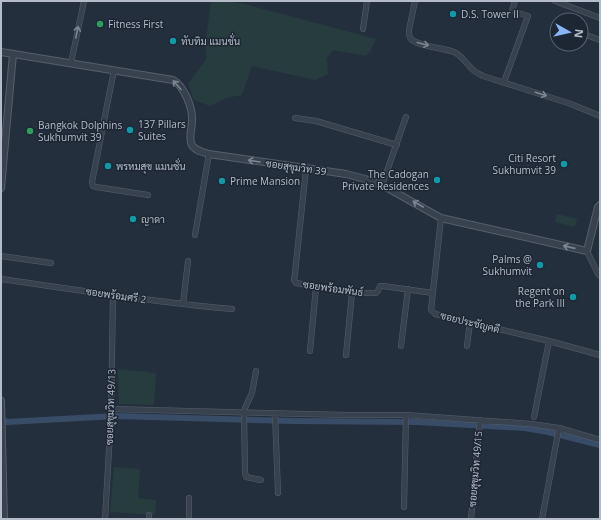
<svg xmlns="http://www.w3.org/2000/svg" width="601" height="520" font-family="'Open Sans',Sarabun,sans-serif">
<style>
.green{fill:#263c3f}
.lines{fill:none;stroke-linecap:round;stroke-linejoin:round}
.canal{stroke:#394c67;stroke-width:6}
.minor-casing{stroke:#565f6c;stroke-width:6}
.tertiary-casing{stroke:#565f6c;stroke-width:8}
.minor{stroke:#38414e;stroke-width:5}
.tertiary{stroke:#38414e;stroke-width:6}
.oneway{stroke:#7c8592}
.culture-dot{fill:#0f9aa8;stroke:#1d2633;stroke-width:1.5}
.leisure-dot{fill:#2e9e5b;stroke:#1d2633;stroke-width:1.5}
.labels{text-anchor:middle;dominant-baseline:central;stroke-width:3;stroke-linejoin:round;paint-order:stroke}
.poi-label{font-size:10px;fill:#b4bcc9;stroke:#1d2633;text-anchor:start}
.street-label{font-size:10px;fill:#b4bcc9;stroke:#1d2633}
</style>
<rect width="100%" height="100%" fill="#242f3e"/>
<path class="green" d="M211,1H226L245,4L376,39L371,50L366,56L333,50L327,59L328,74L315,80L252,66L242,95L226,98L210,106L194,100L188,84L206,59V40Z
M557,214L577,219L575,227L555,222Z
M118,369L156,373L154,405L119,404Z
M114,467L140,469L138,498L156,500L155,515L110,512Z"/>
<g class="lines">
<path class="canal" d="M1,419L7,422L116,416L294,421L418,422L525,428L548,432L600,445"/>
<g class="minor-casing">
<path id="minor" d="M415,1L409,30C409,33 409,37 411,39C417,46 444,48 454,52C462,56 466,63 472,69C475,72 479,74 483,76L571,104L600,116
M555,1L600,18
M363,29L367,1
M581,33L600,40
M71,63L84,1
M114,70L92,182L93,186L96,187L148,195
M504,82L528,16L512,11L515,1
M295,118L316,121L397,145
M306,169L295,273L294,280L296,283L352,293H376L378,291L380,286H383L433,293
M382,185L406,117
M441,218L431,310L435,314L549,341L600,355
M195,235L209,154
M587,251L598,274L600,276
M1,256L51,263
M1,279C78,290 154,302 232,309
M183,304L188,261
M401,346L408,289
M467,346L470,322
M310,351L316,287
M346,355L352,293
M256,371L252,393L245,408L244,413L245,472L246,477L261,480
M111,409L347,415H406L531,424L559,428L600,440
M275,414L278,493
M534,417L549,341
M404,507L406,415
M105,519L111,416L113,295
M149,519V515
M189,519V498
M471,519L480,420
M542,519L559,428"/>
</g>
<g class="tertiary-casing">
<path id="tertiary" d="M1,52L173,80C184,86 193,108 192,121C192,127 189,136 191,143C193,150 202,152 209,154L346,174L365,179L382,185L441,218L587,251L598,207L600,205
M1,188L13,54
M1,401L4,519"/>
</g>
<use href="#minor" class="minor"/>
<use href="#tertiary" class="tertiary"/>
</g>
<defs><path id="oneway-shaft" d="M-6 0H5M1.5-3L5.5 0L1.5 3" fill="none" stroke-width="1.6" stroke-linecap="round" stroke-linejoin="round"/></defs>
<g class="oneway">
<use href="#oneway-shaft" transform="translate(77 32) rotate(-78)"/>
<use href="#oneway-shaft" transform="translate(423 44) rotate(14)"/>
<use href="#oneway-shaft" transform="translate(177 85) rotate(-132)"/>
<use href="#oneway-shaft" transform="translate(541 94) rotate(18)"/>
<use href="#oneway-shaft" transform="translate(254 161) rotate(-171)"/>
<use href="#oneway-shaft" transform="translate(418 204) rotate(-150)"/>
<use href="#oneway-shaft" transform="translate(569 247) rotate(-167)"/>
</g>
<g class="culture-dot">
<circle cx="453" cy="14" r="4"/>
<circle cx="173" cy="41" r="4"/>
<circle cx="130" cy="130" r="4"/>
<circle cx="564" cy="164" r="4"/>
<circle cx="108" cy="166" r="4"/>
<circle cx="437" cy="180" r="4"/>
<circle cx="222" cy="181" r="4"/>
<circle cx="133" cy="219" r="4"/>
<circle cx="540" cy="265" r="4"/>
<circle cx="573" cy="297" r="4"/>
</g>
<g class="leisure-dot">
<circle cx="100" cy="24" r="4"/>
<circle cx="30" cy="131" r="4"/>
</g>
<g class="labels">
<g class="poi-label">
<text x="461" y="14">D.S. Tower II</text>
<text x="108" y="24">Fitness First</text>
<text x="181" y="41">ทับทิม แมนชั่น</text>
<text x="138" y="124">137 Pillars<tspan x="138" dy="12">Suites</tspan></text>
<text x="38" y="125">Bangkok Dolphins<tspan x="38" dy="12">Sukhumvit 39</tspan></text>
<text x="556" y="158" text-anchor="end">Citi Resort<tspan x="556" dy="12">Sukhumvit 39</tspan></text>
<text x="116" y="166">พรหมสุข แมนชั่น</text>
<text x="429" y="174" text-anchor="end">The Cadogan<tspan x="429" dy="12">Private Residences</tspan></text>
<text x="230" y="181">Prime Mansion</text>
<text x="141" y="219">ญาดา</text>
<text x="532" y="259" text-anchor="end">Palms @<tspan x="532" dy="12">Sukhumvit</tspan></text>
<text x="565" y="291" text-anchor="end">Regent on<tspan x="565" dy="12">the Park III</tspan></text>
</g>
<g class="street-label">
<text transform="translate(296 167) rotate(8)">ซอยสุขุมวิท 39</text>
<text transform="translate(333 288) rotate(8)">ซอยพร้อมพันธ์</text>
<text transform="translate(116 295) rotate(8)">ซอยพร้อมศรี 2</text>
<text transform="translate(470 322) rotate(14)">ซอยประชัญคดี</text>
<text transform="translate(110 407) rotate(-88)">ซอยสุขุมวิท 49/13</text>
<text transform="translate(475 469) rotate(-85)">ซอยสุขุมวิท 49/15</text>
</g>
</g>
<rect width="601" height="520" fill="none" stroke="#b4bcc9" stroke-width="4"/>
<g transform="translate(569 32) rotate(98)"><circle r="19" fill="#1d2633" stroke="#59626f"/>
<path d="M0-3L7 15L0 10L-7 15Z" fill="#8ab4f8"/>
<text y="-6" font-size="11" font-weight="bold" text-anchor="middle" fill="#b4bcc9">N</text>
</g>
</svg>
